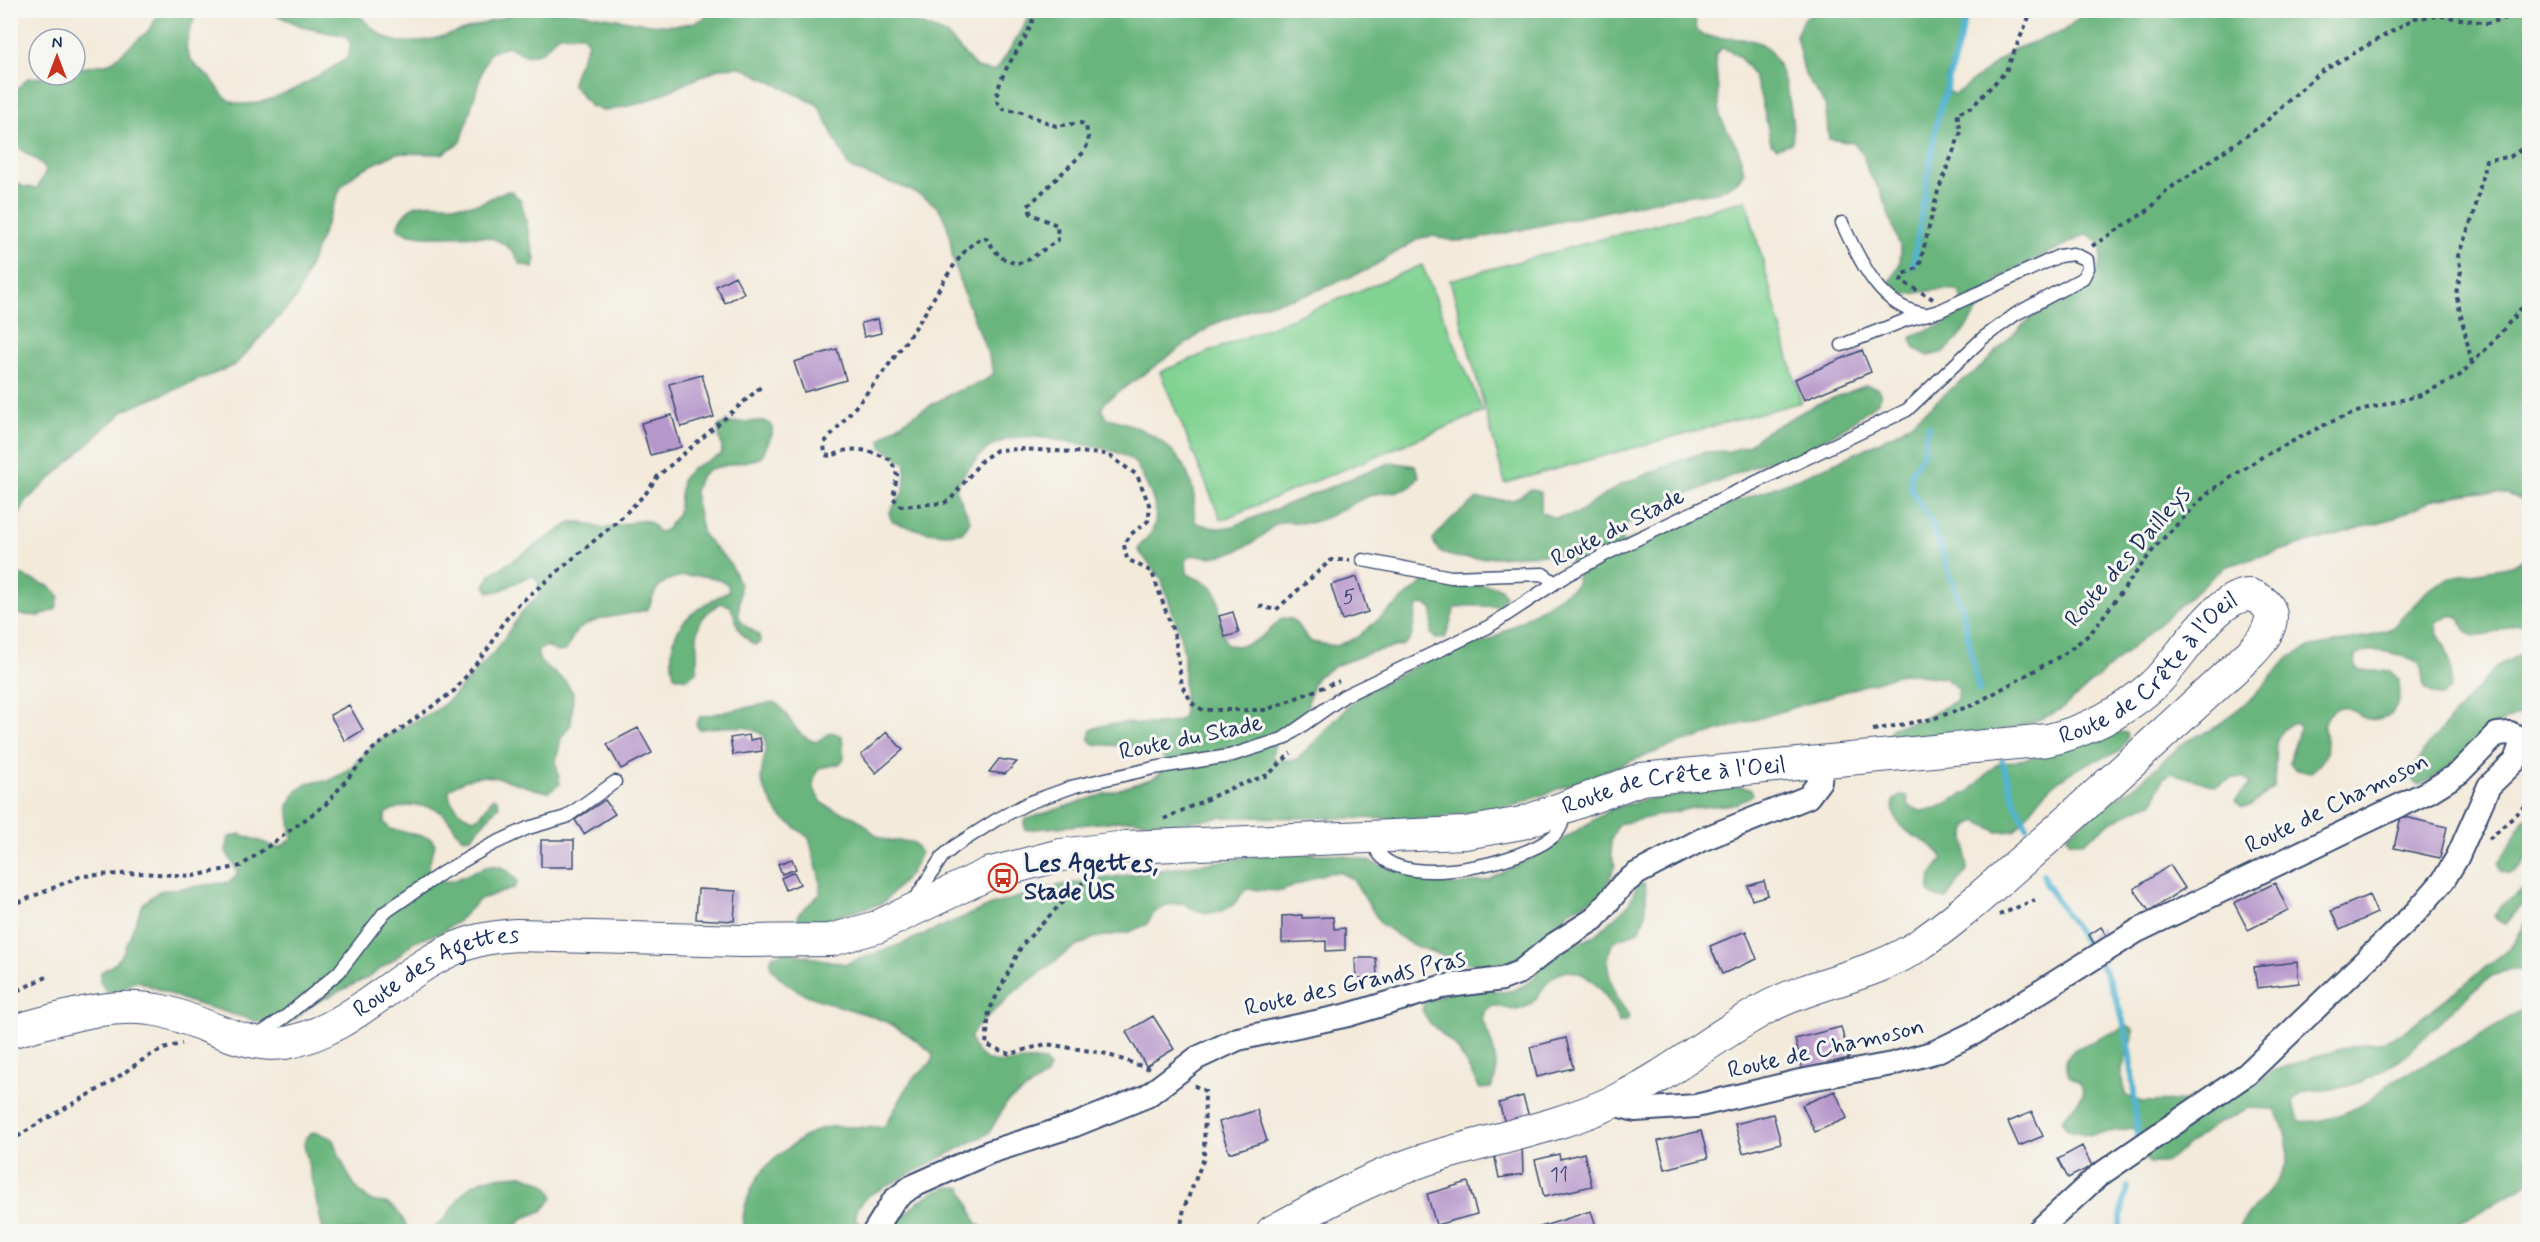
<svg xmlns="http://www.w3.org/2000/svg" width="2540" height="1242" font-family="Mynerve,sans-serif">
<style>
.green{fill:#82d393;stroke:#4e8178;stroke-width:1.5}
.forest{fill:#69b57d;stroke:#42726e;stroke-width:1.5}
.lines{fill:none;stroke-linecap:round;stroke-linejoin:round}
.stream{stroke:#52b4d1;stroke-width:6}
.building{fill:#b797cb}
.lane-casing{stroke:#3b4b71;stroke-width:15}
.street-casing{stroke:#3b4b71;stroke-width:26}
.secondary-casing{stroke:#3b4b71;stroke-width:34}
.path{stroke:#3b4b71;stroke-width:4;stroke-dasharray:4.5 4.5;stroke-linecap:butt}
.lane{stroke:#fff;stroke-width:12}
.street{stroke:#fff;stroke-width:22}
.secondary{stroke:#fff;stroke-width:32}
.labels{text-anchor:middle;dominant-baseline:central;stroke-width:6;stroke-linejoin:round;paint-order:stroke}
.number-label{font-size:21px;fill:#424979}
.street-label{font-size:24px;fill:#1b2f5e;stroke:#f6f6f2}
.poi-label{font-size:24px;font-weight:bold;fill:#1b2f5e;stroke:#f6f6f2;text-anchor:start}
</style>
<rect width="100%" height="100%" fill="#f6f6f2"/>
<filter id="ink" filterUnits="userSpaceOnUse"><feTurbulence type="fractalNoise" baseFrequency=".0167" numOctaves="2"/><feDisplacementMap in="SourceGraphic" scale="12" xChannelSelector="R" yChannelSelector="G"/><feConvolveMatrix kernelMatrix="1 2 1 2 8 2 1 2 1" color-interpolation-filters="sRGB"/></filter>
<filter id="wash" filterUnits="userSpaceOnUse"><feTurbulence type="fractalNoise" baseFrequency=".008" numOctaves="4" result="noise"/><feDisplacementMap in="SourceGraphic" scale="24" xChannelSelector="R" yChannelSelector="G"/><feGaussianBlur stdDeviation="1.35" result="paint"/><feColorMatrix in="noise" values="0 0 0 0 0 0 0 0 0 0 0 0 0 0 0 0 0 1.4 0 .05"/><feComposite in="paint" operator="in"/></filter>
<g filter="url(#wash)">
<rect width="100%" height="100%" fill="#f3eada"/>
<path class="green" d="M1746,200L1801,402L1505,483L1450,280Z
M1422,265L1483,412L1221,520L1160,372Z"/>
<path class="forest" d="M265,10L355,11C366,22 379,37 395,41C426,49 490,18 524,12C536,10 549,11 561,11C595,11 690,43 712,11H885L946,34L977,68L992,71L998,68L1023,29L1030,10H1693L1697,30L1703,36C1719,39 1747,37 1760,43C1784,55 1796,119 1792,143L1777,148L1771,143C1763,111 1760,57 1721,48L1715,56L1720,117L1739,151L1744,173L1737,182L1717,192L1668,198L1473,240L1453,241L1433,236L1420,238L1367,270L1306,295L1259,306L1214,324L1106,401L1101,409L1107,418C1148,427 1187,450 1194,496C1195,506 1192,513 1196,523L1216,528L1231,527L1392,462L1415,466L1419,476C1409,497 1391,489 1372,495C1351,502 1334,517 1313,522C1303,525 1291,520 1281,522C1272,524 1268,531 1262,536C1245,550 1216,561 1193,555L1186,560L1187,573C1194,579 1207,581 1212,587C1225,604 1215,629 1228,645C1253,649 1266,634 1282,618L1292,619L1311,642L1336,646L1356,638L1426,580L1495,586L1502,590L1505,597L1497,606C1484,607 1466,603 1455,609L1445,638L1436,639L1431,634L1433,610L1424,604L1417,607L1411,638L1404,645L1372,652L1337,665L1318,676L1313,683L1306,712L1278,732L1272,756L1277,760H1295L1303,754L1359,695L1449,649L1489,641L1576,586C1578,581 1578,578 1577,573C1569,528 1442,585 1433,539L1451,519L1477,499L1513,500L1531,489L1541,492V512L1554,518L1576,514L1620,485L1687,458L1705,452L1729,451L1747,446L1764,433L1815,405L1867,385L1877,388L1881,395L1878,402L1843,429L1796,456L1766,461L1652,510L1626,524L1620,533L1622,543C1711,509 1803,482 1888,437C1911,426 1927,409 1946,393C1957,383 1971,376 1982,366C1999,349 2016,329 2035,315C2053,301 2081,294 2095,274C2104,261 2106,238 2085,235L2000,277L1959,338L1944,352L1929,356L1915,349L1911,338L1916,334L1940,326L1962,313L1964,307L1959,291C1940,286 1920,295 1900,294L1890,282L1900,263L1901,249L1880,190L1868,172L1863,154L1854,143L1829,139L1825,104L1805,75L1796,35L1804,19L1819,10L1969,11L1946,78L1947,91L1955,95L2012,50L2064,31L2086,11H2529V503L2508,494L2480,492L2435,499L2394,518L2224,567L2063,708C2023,733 1936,744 1888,739L1887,737L1893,727L1921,720L1956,701L1959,689L1944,678L1904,673L1671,746L1516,805L1430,819L1225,817L1172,824L1131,820L1026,830L1024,824L1026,819L1154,778L1160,773L1166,759C1154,745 1111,746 1093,744L1089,739L1091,730C1120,715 1161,732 1182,718L1184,712V653L1179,631L1161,578L1138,550C1141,542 1148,538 1152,531C1163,507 1146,485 1136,464C1122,450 1098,447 1080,444C1038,437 1004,426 974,462C966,471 960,478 956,489L970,521L963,532C939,537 915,530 892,521L889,513L904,491L906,464L882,447L881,439C897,424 929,406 949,395C964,386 984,386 994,372C982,333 963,299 953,259C950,243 950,220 937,207C917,187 875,180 849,167L818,105L741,67L720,68L642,103L605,111L590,106L572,84C574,69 584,57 588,42L583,35H558L542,52L527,56L507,46L490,53L483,68L461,142L442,154L397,153L357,172L341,187L297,297L235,365L125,410L26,501L11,534V179L24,187L37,188L46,171C40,158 32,159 22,150C6,136 11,115 11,96L28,78L75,75V69L110,63L148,31L161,11H197C185,44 177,53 209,77C217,83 221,97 230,101C260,115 322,74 347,58L351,45L346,36L306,28Z
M511,191L521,201L535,259L533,268L520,264C500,215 436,248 399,230L398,225C412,189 446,210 476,204C489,202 498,191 511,191Z
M763,421L772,425V434L761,458L709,469L700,477L694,493L703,535L730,563L740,585L739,617L743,624L759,635L760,642L755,645C732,629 741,626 730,606L721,603C688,621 699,640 697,671L687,679L674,676C663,627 691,611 729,591L728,585C714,573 671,571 658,588C653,593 651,603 648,609C625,617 597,615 578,630C572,635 569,645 566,651L557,652L546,646L537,652L540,662L565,681L573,693L571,724L561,738L556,762L560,784L548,792C510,786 486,761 449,790L450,800L462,814L473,819L480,816L493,798L497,799L499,805L471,837L463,838C456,832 454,826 448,819C434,801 404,803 386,813L384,822L390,829L431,838L435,844C434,852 429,860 429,867C429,876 443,883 451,881C477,874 495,850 518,882L513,889L480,899L457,922L440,933L414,941L396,958L367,978L313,1004L295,1019L285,1022H259L187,1001L138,981L128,984L119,992L106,991L100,981L101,972L116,963L123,953L143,904L159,891L230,882L238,874L226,851L229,837L240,834L279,848L292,839L288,806L296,792L309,782L329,781L350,768L380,739L435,711L448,701L495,651L523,611L539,595L538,580L532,576C516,579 505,593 489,592L485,586L490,575L572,522H582L603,529L642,520L650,522L659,532L666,530L678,513L682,479L692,468L721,455C725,444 716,436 719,426L725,423Z
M2529,556V623C2501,622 2473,657 2459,617L2449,615L2436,622C2435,634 2441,638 2446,649C2451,663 2452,674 2450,689L2441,696C2417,690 2426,683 2420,664C2401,655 2375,644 2355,656V666L2360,671H2390L2399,680L2400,698L2391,715C2384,717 2376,721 2368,719C2356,717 2346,698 2332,712C2310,733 2345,746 2311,772L2297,770L2290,764C2290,749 2299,741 2299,726L2294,723L2283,728L2276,742L2274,787L2250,806L2242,807L2235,801L2250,784L2245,778H2235L2215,786L2172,773L2163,778L2154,801L2111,822L2083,843L2069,841L2066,836L2100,808L2133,788L2185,742L2216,727L2253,697L2289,657L2311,647L2367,637L2392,628L2429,589L2451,577L2512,566Z
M10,568L12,572L51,587L59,596L56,609L40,616L11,614Z
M2529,650V711C2478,725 2461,767 2419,785L2412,779L2414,768L2426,747L2497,666Z
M774,702C790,711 791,735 816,742L832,732L842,736L844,759L839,764L819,768C814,777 811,783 816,793C825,813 841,809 857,819C869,825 872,837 887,840C896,842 905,840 914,843L921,853L910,874L883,903L808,925L798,921V914L820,894V880L809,838L779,815L764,789L761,777L766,747L764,736C744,721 722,728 699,729L696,724L700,717Z
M2120,732L2127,733L2128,737L2119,752C2091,761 2064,772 2044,794C2034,806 2025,819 2014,831L1998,832L1977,821L1968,825L1965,837L1967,871L1946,899L1933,896L1929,891L1931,875L1943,859C1929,833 1892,840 1893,801L1900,795L1907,796L1909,806L1921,811L1937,808L1970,791L1996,765L2048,754Z
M1739,787L1751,789L1753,795L1736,804L1692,808L1619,824C1608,840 1609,849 1615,866L1604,893L1567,912L1563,929L1572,943H1580L1597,934L1629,904L1638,883L1644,884C1648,894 1647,925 1636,932C1623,941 1613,932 1608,958C1606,968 1613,989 1617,998C1621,1006 1627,1009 1629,1018L1625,1022H1619C1611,999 1583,956 1553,977C1543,984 1539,999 1529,1005C1517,1012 1505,1008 1493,1005L1485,1011L1482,1019C1491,1039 1503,1068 1491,1088L1480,1089L1457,1048L1428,1021L1422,1010L1424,1003L1473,982C1481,985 1489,989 1497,991C1510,995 1536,982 1538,969L1529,958L1520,957L1509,962L1489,965L1459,962L1409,943L1381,924L1353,879L1340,872L1326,873L1282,891L1247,889C1240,894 1237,903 1230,907C1215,917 1197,913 1183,903L1166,905L1154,913L1146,925L1129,932L1094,938L1070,950L1013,993L976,1028L970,1038C983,1077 1016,1057 1045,1061L1049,1068L1045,1077L1007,1102L989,1133L869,1195L858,1207L855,1219L867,1229H888C908,1213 932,1181 962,1188L977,1224L989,1231L939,1228L935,1232H746C737,1215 753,1181 765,1168C778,1155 800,1138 817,1130C836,1122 863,1131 885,1126L913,1078L932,1062L933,1054C918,1041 899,1027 879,1019C845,1005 790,1000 770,965L772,956L786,952L845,964L902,944L991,905L1060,885L1270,854H1334L1361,859L1441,884L1457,885L1489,880L1553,846L1611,809L1643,800Z
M2529,816C2530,842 2536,861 2509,874L2501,871L2499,863L2524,819Z
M2529,885V904L2519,907L2505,924L2497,920L2494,916L2499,908Z
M2529,918V973C2526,972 2521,969 2517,969C2486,966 2431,1035 2406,1054C2395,1062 2383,1072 2372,1077C2360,1083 2345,1087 2332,1089C2316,1091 2301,1086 2292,1103L2300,1121C2320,1124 2347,1113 2365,1103C2377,1096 2385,1085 2398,1078C2443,1054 2488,1034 2529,1004V1182L2479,1213L2440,1231H2236C2266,1183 2310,1175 2275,1109L2249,1108L2213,1126L2164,1163H2150L2140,1155V1135L2132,1128L2091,1135L2068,1130L2062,1121C2068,1109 2081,1104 2084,1091L2079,1082L2069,1076L2065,1060L2075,1049L2127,1026L2133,1029C2135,1054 2113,1061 2126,1096L2142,1102L2184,1101L2257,1083L2270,1072L2340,1049L2379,1042L2402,1033L2510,948Z
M314,1132L332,1138C341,1158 351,1191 372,1201C376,1203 382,1202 386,1203C397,1208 402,1217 407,1227L418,1231H323L304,1145L306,1137Z
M522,1175C535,1180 552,1183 553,1198L542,1211L521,1219L515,1231H423C450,1227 452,1199 472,1185C487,1176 505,1176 522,1175Z"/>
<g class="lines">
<path class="stream" d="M1913,266L1937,121L1968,10
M1928,426L1922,457L1911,473V488L1918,502L1930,518L1963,611L1979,691
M2002,760L2014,800L2027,827
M2043,874L2046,884L2089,948
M2099,961C2131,1017 2133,1074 2137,1137
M2118,1232L2127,1187"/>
</g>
<g id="blocks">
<path class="building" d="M735,276L744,293L725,303L716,286Z
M878,319L881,333L864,337L861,323Z
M837,349L846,380L804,392L794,362Z
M1862,350L1871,372L1804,400L1795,379Z
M702,375L714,417L681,427L669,384Z
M672,415L681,447L650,455L641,423Z
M1357,577L1368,612L1342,620L1331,585Z
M1233,612L1239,633L1225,637L1219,616Z
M349,705L363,730L345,741L330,715Z
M638,728L652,753L621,769L607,744Z
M887,732L903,750L876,773L861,755Z
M749,735L750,740L760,738L762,751L733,755L730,738Z
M999,759L1017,762L1005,774L989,772Z
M605,800L615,814L584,834L575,820Z
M2401,816L2447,827L2440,858L2394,848Z
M541,840H574V867H541Z
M792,859L796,869L782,874L778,864Z
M2170,865L2185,888L2149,911L2134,889Z
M794,872L800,884L786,890L781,878Z
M1764,881L1768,895L1752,900L1748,886Z
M2275,883L2288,910L2248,930L2234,903Z
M698,889L736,891L734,921L696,919Z
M2369,895L2377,913L2340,930L2331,911Z
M1302,915V918L1333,917L1334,929L1345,928V950L1326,951V941L1282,943V916Z
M2101,927L2109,939L2096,947L2089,935Z
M1746,931L1757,959L1722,974L1710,946Z
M1355,958H1376L1377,977L1356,978Z
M2297,962L2299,983L2257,988L2254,967Z
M1153,1016L1174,1049L1146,1066L1126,1032Z
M1841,1027L1849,1058L1802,1069L1795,1039Z
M1566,1038L1573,1068L1537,1077L1530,1047Z
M1835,1091L1847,1118L1815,1132L1802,1105Z
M1523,1096L1530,1120L1506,1127L1499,1103Z
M1257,1110L1267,1141L1229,1153L1219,1122Z
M2032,1112L2043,1136L2019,1146L2008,1122Z
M1773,1114L1781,1143L1743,1153L1735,1124Z
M1701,1131L1708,1158L1665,1169L1658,1141Z
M1522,1145L1523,1174L1499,1178L1494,1153Z
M2082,1146L2092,1166L2068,1178L2058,1159Z
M1584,1153L1592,1186L1544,1197L1535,1160L1559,1154L1560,1159Z
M1468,1182L1477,1214L1436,1225L1427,1194Z
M1591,1211L1598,1232H1535L1534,1229Z
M1323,1220L1328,1232H1300Z"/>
</g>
</g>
<g filter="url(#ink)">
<use href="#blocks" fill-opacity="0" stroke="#3b4b71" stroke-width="1.5"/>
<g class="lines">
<g class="lane-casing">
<path id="lane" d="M1842,223C1859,259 1880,308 1924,314
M1363,560L1451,577L1543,574L1555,583
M1371,839C1374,844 1376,851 1380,855C1410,889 1520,862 1551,838C1561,831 1563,822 1565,811
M922,904L919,893L942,857L955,846L996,820L1028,803L1075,786L1154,768L1229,756L1283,739L1344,696L1488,627L1567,575L1612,551L1907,410L1983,338L2016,314L2083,278L2088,268L2087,260L2073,254L2059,256L1939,311L1906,320L1842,345
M257,1036L285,1017L339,972L384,913L442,873L491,845L528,828L566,817L615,782"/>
</g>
<g class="street-casing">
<path id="street" d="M1619,1099L1624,1107L1635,1110L1696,1106L1800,1081L1892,1064L1935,1052L1976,1032L2137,931L2430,791L2459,773L2497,734L2510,733L2518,737L2520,747L2515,761L2489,786L2457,858L2443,881L2416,912L2247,1074L2098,1176L2037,1232
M874,1232L894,1200L911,1187L990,1152L1075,1125L1147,1096L1197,1058L1238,1039L1348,1015L1441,987L1502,979L1520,972L1553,945L1594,919L1622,885L1636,874L1701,840L1808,797L1820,781L1822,761"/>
</g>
<g class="secondary-casing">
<g id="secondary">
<path id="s1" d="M10,1032C59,1019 111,1000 162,1011C201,1020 244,1049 285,1043C358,1030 406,960 476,941C490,937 503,936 517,935L742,941L831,940L877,927L988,874L1061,855L1126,847L1465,833L1522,823L1641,779L2048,740C2088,731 2121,713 2152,686C2179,663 2214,595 2250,595C2287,607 2267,637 2250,654C2177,721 2105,788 2031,853C1994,884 1959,918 1919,945C1874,976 1818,981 1770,1006C1717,1034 1671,1074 1617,1100C1553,1130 1484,1140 1418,1162C1367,1179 1319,1206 1272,1232"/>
</g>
</g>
<path class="path" d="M1035,10C1030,44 997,67 997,101L1003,109L1019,111L1056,126L1081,123L1086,126L1089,142L1082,154L1028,206L1031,214L1057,225L1058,240L1030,259L1016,264L1000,257L986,238C963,238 933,302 921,319C893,362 858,405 824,443L825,455C834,458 839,451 848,450C863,448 878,454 891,460L897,475L893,498L901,506L944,503L951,499L982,460L997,450L1020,449L1107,454L1137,475L1150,507L1148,521L1131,534L1124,545L1127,559L1152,572L1175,637L1182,686L1193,704L1203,710H1266L1339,681
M2092,246L2150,209L2166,191L2262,125L2319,73L2415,18L2441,16L2487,23L2530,12
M1933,299L1901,281L1904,274L1919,267L1938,191L1961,132L1957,113L1972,107L2006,71L2032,10
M2472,363L2456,294L2461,271L2458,256L2474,214L2486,160L2510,157L2530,143
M1259,606L1276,610L1331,560H1350
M1873,730L1932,719L1973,705L2064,654L2090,634L2156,546L2209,492L2262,457L2328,423L2360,411L2421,395L2459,376L2491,344L2530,298
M1164,819L1231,788L1268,775L1291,753
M2489,839L2530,802
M1090,877L1071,893L1022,945L989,1011L986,1045L1010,1054L1046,1044L1103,1053L1150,1069
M10,906L81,876L138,873L193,876L241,866L325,805L373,749L455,690L491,645L502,624L519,604L620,519L646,493L658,476L762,386
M1999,915L2035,900
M10,994L49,976
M10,1142C41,1120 74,1104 106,1085C133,1068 150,1050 182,1044
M1180,1232L1184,1208L1204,1158L1205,1091L1193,1085"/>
<use href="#lane" class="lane"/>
<use href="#street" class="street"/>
<use href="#secondary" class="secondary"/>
</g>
</g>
<defs>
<g id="bus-ring" transform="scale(1.5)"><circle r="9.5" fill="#f6f6f2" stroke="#c8321e" stroke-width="1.5"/><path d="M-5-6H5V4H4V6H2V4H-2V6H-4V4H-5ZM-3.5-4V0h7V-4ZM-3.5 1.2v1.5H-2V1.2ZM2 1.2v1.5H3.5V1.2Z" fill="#c8321e"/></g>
</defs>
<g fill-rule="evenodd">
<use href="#bus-ring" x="1003" y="878"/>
</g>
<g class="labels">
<g class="number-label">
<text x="1349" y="597">5</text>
<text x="1559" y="1175">11</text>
</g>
<g class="street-label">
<text transform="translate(1618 528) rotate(-27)">Route du Stade</text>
<text transform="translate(2128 557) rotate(-49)">Route des Dailleys</text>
<text stroke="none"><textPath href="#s1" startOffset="2228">Route de Crête à l'Oeil</textPath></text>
<text transform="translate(1191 738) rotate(-12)">Route du Stade</text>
<text stroke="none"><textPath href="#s1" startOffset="1724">Route de Crête à l'Oeil</textPath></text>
<text transform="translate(2337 804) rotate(-26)">Route de Chamoson</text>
<text stroke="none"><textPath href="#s1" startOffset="453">Route des Agettes</textPath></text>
<text transform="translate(1355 984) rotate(-13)">Route des Grands Pras</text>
<text transform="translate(1826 1049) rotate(-13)">Route de Chamoson</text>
</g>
<g class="poi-label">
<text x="1024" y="864">Les Agettes,<tspan x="1024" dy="28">Stade US</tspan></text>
</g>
</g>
<rect width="2540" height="1242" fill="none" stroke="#f6f6f2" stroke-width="36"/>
<g transform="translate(57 57)"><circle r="28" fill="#f6f6f2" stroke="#9ea6b7" stroke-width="1.5"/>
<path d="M0-4.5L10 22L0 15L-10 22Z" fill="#c8321e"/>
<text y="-9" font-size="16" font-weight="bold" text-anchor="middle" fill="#1b2f5e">N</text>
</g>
</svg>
